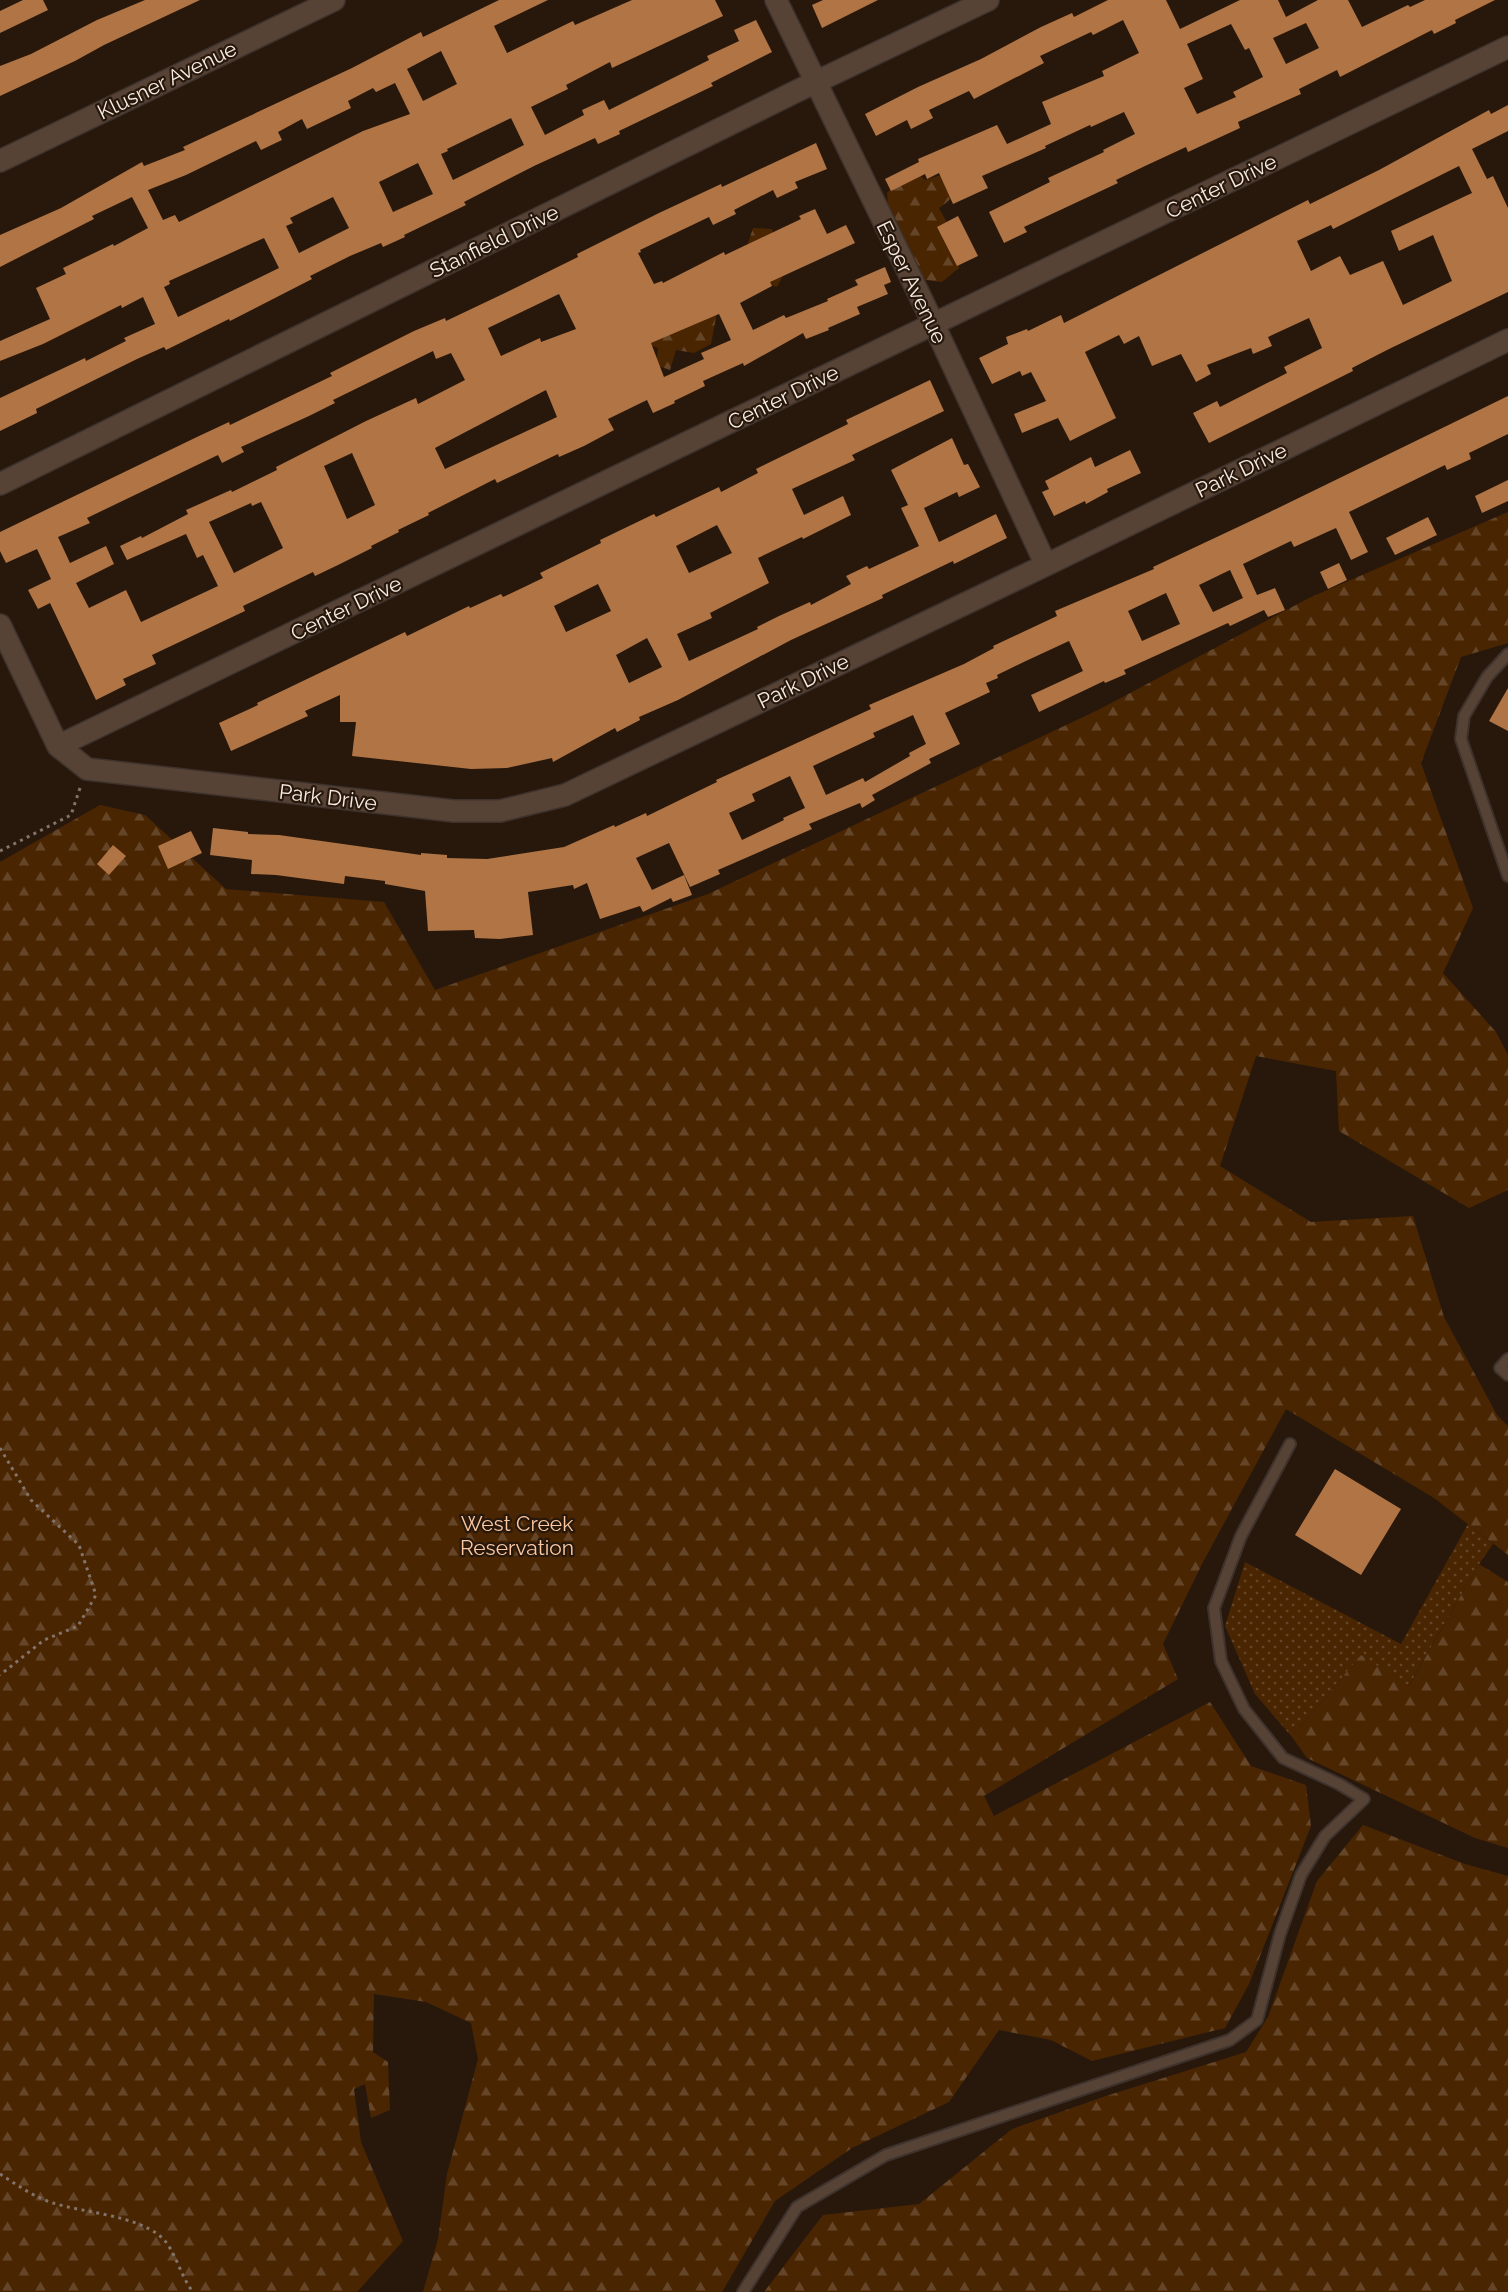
<svg xmlns="http://www.w3.org/2000/svg" width="1508" height="2292" font-family="Raleway,sans-serif">
<style>
.grass{fill:url(#grass-dots)}
.forest{fill:url(#forest-firs)}
.building{fill:#b07445;fill-rule:evenodd}
.lines{fill:none;stroke-linecap:round;stroke-linejoin:round}
.lane-casing{stroke:#3e322d;stroke-width:14}
.street-casing{stroke:#3e322d;stroke-width:24}
.path{stroke:#82746a;stroke-width:3;stroke-dasharray:3 4.5;stroke-linecap:butt}
.lane{stroke:#564336;stroke-width:10}
.street{stroke:#564336;stroke-width:21}
.labels{text-anchor:middle;dominant-baseline:central;stroke-width:4.5;stroke-linejoin:round;paint-order:stroke}
.street-label{font-size:21px;fill:#f7ece3;stroke:#28180c}
.park-label{font-size:21px;fill:#fcc8a2;stroke:#28180c}
</style>
<defs>
<pattern id="grass-dots" width="8" height="8" patternUnits="userSpaceOnUse" patternTransform="scale(1.5)"><rect width="8" height="8" fill="#4a2502"/><path d="M2 2h.1M6 6h.1" fill="none" stroke="#654527" stroke-width="1.8" stroke-linecap="round"/></pattern>
<pattern id="forest-firs" width="22" height="20" patternUnits="userSpaceOnUse" patternTransform="scale(1.5)"><rect width="22" height="20" fill="#4a2502"/><path d="M5 1l3.5 6h-7zM16 11l3.5 6h-7z" fill="#654527"/></pattern>
</defs>
<rect width="100%" height="100%" fill="#28180c"/>
<path class="grass" d="M1468,1524L1493,1544L1479,1564L1408,1687L1361,1655L1292,1737L1255,1694L1225,1626L1245,1562L1401,1644Z"/>
<path class="forest" d="M981,140L977,157L992,152L1004,155L999,167L988,174L974,168L972,183L958,180C956,195 951,200 939,208L957,241L959,268L942,282L919,279L889,215L887,193L904,175L915,171L925,180C951,172 958,171 969,144Z
M753,228L772,229L776,249L785,272L777,287L750,276L719,301L711,344L694,353L676,350L670,370L656,365L658,348L639,341L759,256L748,243Z
M1508,512V643L1461,657L1421,763L1473,908L1443,973L1496,1032L1508,1055V1190L1469,1208L1339,1131L1336,1071L1256,1056L1220,1166L1311,1222L1413,1216L1444,1317L1497,1415L1508,1426V1555L1434,1498L1286,1409L1203,1562L1163,1644L1178,1679L984,1796L994,1816L1210,1702L1251,1766L1306,1785L1311,1826L1249,1984L1225,2028L1092,2061L1051,2040L999,2030L949,2102L852,2148L775,2201L722,2292H423L438,2239L447,2174L478,2059L471,2023L426,2002L374,1994L373,2052L388,2062L390,2110L371,2118L365,2084L354,2089L361,2142L403,2241L357,2292H0V862L100,805L145,815L226,889L384,902L435,990L708,894L1098,710L1309,598Z
M1479,1564L1508,1582V1848L1475,1838L1307,1758L1292,1737L1361,1655L1409,1686Z
M1363,1825L1465,1864L1508,1876V2292H764L823,2215L919,2204L1012,2129L1106,2096L1246,2052L1268,2017L1317,1881Z"/>
<path class="building" d="M23,0H43L48,10L0,33V11Z
M145,0H200L104,45L75,61L0,96V66L31,54L97,20Z
M499,0H548L494,26L507,53L573,21L575,25L632,0H715L723,16L612,68L610,62L566,85L568,89L531,107L545,135L584,115L582,110L604,100L609,110L709,60L707,56L739,41L734,30L756,20L772,52L711,83L713,86L619,131L620,134L598,144L595,138L534,166L464,202L466,205L404,235L405,237L383,247L381,243L350,256L310,276L312,279L230,321L229,319L166,350L164,347L137,359L36,409L37,413L0,431V398L85,358L86,361L126,341L124,338L155,324L143,297L122,308L121,305L43,344L0,361V341L50,319L36,288L66,274L63,268L113,244L114,246L148,228L132,197L92,216L94,219L0,267V235L61,208L142,162L144,166L185,150L183,147L352,68L421,32L423,37ZM441,51L457,84L423,101L407,69ZM395,83L410,114L363,131L179,222L175,215L163,220L148,190L186,175L256,141L261,150L282,140L278,132L302,119L307,129L351,108L348,101L373,88L376,92ZM511,118L524,145L453,180L441,154L448,151L447,149ZM418,163L433,194L393,212L379,182ZM333,197L349,228L299,253L286,226L293,223L290,218ZM264,238L279,268L178,317L164,287L170,284L169,281Z
M823,0H878L822,28L812,5Z
M1108,0H1166L1180,29L1240,0H1278L1286,17L1318,0H1348L1362,27L1408,5L1410,7L1425,0H1495L1455,20L1456,23L1434,34L1432,30L1340,77L1337,70L1299,89L1301,94L1238,122L1240,128L1188,152L1186,147L1145,166L1116,180L1118,183L1024,227L1027,232L1004,243L989,212L1050,182L1048,178L1104,152L1103,150L1135,134L1124,112L1091,127L1090,125L1045,146L1046,148L982,176L988,188L953,204L939,173L927,179L925,174L891,191L885,179L919,162L918,159L997,125L1007,144L1051,124L1042,102L1104,76L1102,71L1139,53L1123,20L1093,35L1091,32L1040,56L1044,63L974,99L969,91L929,110L933,118L911,129L907,120L876,136L865,114L918,87L981,59L1041,27L1072,13L1074,17ZM1306,23L1319,48L1286,64L1273,38ZM1231,24L1245,50L1249,48L1263,77L1233,92L1236,97L1197,114L1184,88L1203,79L1187,44Z
M1508,105V131L1472,149L1487,179L1493,176L1508,208V292L1389,349L1352,368L1353,371L1209,443L1193,413L1217,401L1220,407L1287,373L1284,367L1322,348L1309,318L1268,337L1272,346L1253,354L1251,348L1207,365L1211,374L1196,382L1181,354L1152,366L1139,336L1124,344L1119,335L1085,352L1116,418L1070,441L1058,418L1022,433L1014,414L1046,401L1031,372L1022,376L1020,371L992,384L979,358L1008,344L1006,337L1027,329L1028,331L1061,315L1064,323L1284,212L1308,200L1310,204L1379,170L1489,110L1491,114ZM1459,166L1472,193L1391,231L1399,251L1433,235L1452,281L1403,305L1383,261L1350,275L1340,256L1311,271L1297,241L1331,225L1333,229Z
M816,143L827,169L795,182L798,188L777,198L773,190L734,210L736,214L713,225L709,217L640,250L641,252L638,253L654,284L662,281L663,283L724,252L725,255L801,219L799,216L815,209L827,234L846,225L855,243L770,282L772,286L740,303L753,330L784,315L786,318L828,301L827,299L858,285L855,280L885,267L891,282L884,285L888,294L857,307L860,314L828,328L829,330L806,339L803,333L744,366L743,363L703,381L705,386L674,401L675,403L653,413L647,400L608,419L614,430L584,446L559,457L558,454L497,483L495,479L428,513L429,515L398,530L399,532L371,546L372,548L338,565L315,576L313,572L243,606L245,611L152,655L156,664L123,679L126,685L96,700L50,603L38,609L28,590L51,579L37,549L6,563L0,551V532L199,436L229,422L230,425L332,376L330,373L414,331L445,318L446,321L507,292L578,257L577,254L659,213L721,184L722,187ZM559,294L576,329L541,342L540,338L501,356L488,328ZM719,314L731,340L701,353L704,359L664,377L651,343ZM433,351L436,359L451,353L465,380L418,404L416,398L366,421L276,467L277,470L232,492L231,490L186,510L188,514L142,538L141,536L120,546L127,560L186,534L197,558L203,555L218,586L141,622L126,590L89,608L76,583L114,564L106,546L70,563L58,537L90,523L87,518L218,455L222,463L244,452L241,447L309,416L335,403L333,400ZM546,390L557,417L445,469L435,448ZM352,453L375,505L347,519L324,466ZM261,502L283,548L234,573L209,522L251,503L252,506Z
M958,216L978,256L957,266L937,227Z
M930,380L944,411L852,455L855,460L792,489L804,515L843,496L851,515L803,539L802,537L758,558L769,583L710,613L712,618L677,634L689,661L758,629L757,627L779,616L810,602L811,605L851,584L846,576L867,566L869,569L919,546L901,508L908,505L891,470L952,438L964,465L968,464L980,487L959,497L957,492L924,508L939,542L996,514L1007,538L954,564L953,561L882,595L883,598L791,640L678,700L639,717L640,720L617,732L615,728L553,762L552,758L507,768L471,769L352,756L356,722H340V695L305,711L308,716L231,751L219,723L258,705L257,703L405,632L407,636L469,606L470,608L501,594L503,597L543,578L540,573L601,543L600,540L654,514L656,517L719,487L721,492L758,473L756,469L848,424L846,420ZM717,525L732,553L689,573L676,546ZM598,584L611,611L566,632L554,606ZM647,638L662,667L629,683L616,655Z
M1508,396V434L1469,453L1471,459L1447,470L1445,465L1349,512L1368,552L1351,560L1336,528L1294,547L1291,541L1243,564L1257,595L1275,588L1285,610L1268,617L1264,610L1230,626L1228,623L1124,670L1126,674L1105,683L1104,681L1039,712L1031,695L1083,671L1069,641L1028,660L997,675L998,678L986,683L990,692L945,713L960,744L929,759L931,763L872,795L875,800L862,808L860,803L809,824L812,829L718,870L720,874L690,887L669,843L636,858L652,890L684,875L692,895L673,902L671,898L643,912L640,906L600,919L587,883L574,889L573,885L528,892L533,935L500,939L475,938L474,930L428,931L425,891L385,884V881L345,876L344,884L276,875L251,874L252,860L210,855L213,828L248,832V834L279,835L421,855V853L447,855V858L487,859L564,847L614,825L615,827L646,813L647,816L686,797L717,782L716,780L871,709L869,705L964,664L994,648L993,646L1057,616L1055,611L1154,569L1153,567L1276,509ZM1230,570L1243,598L1213,612L1199,585ZM1166,593L1180,624L1142,641L1128,611ZM913,715L926,744L909,753L910,756L865,782L863,778L826,795L813,766L875,737L873,733ZM790,776L805,808L783,818L784,820L742,840L729,813L755,801L752,794Z
M1130,450L1141,473L1107,489L1108,492L1086,504L1085,501L1054,516L1042,492L1049,489L1045,481L1091,457L1095,467Z
M1508,480V501L1482,513L1475,496Z
M1428,517L1437,535L1395,555L1386,538Z
M1339,563L1347,580L1328,589L1320,572Z
M1508,688V731L1489,721Z
M191,831L202,853L168,869L158,846Z
M113,845L126,856L109,875L97,864Z
M1335,1469L1401,1509L1361,1575L1295,1535Z"/>
<g class="lines">
<g class="lane-casing">
<path id="lane" d="M1508,654L1487,677L1464,716L1461,739L1508,876
M1508,1359L1500,1368L1508,1375
M743,2292L797,2207L886,2155L1230,2040L1257,2020L1280,1934L1301,1875L1325,1836L1364,1799L1339,1784L1283,1758L1244,1709L1221,1661L1214,1608L1241,1536L1290,1444"/>
</g>
<g class="street-casing">
<path id="street" d="M776,0L934,325L1046,565
M0,161L334,0
M0,484L797,91L988,0
M0,625L58,746L87,769L454,811H500L565,795L1046,565L1508,340
M58,746L1508,47"/>
</g>
<path class="path" d="M0,851L71,815L80,788
M0,1448L31,1500L79,1545L96,1595L78,1626L44,1640L0,1675
M0,2174C17,2185 34,2197 53,2203C85,2213 134,2215 160,2236C175,2248 180,2276 193,2292"/>
<use href="#lane" class="lane"/>
<use href="#street" class="street"/>
</g>
<g class="labels">
<g class="street-label">
<text transform="translate(167 80) rotate(-26)">Klusner Avenue</text>
<text transform="translate(1221 186) rotate(-26)">Center Drive</text>
<text transform="translate(494 241) rotate(-26)">Stanfield Drive</text>
<text transform="translate(912 282) rotate(64)">Esper Avenue</text>
<text transform="translate(783 397) rotate(-26)">Center Drive</text>
<text transform="translate(1241 470) rotate(-26)">Park Drive</text>
<text transform="translate(346 608) rotate(-26)">Center Drive</text>
<text transform="translate(803 681) rotate(-26)">Park Drive</text>
<text transform="translate(328 797) rotate(7)">Park Drive</text>
</g>
<g class="park-label">
<text x="517" y="1523">West Creek<tspan x="517" dy="24">Reservation</tspan></text>
</g>
</g>
</svg>
